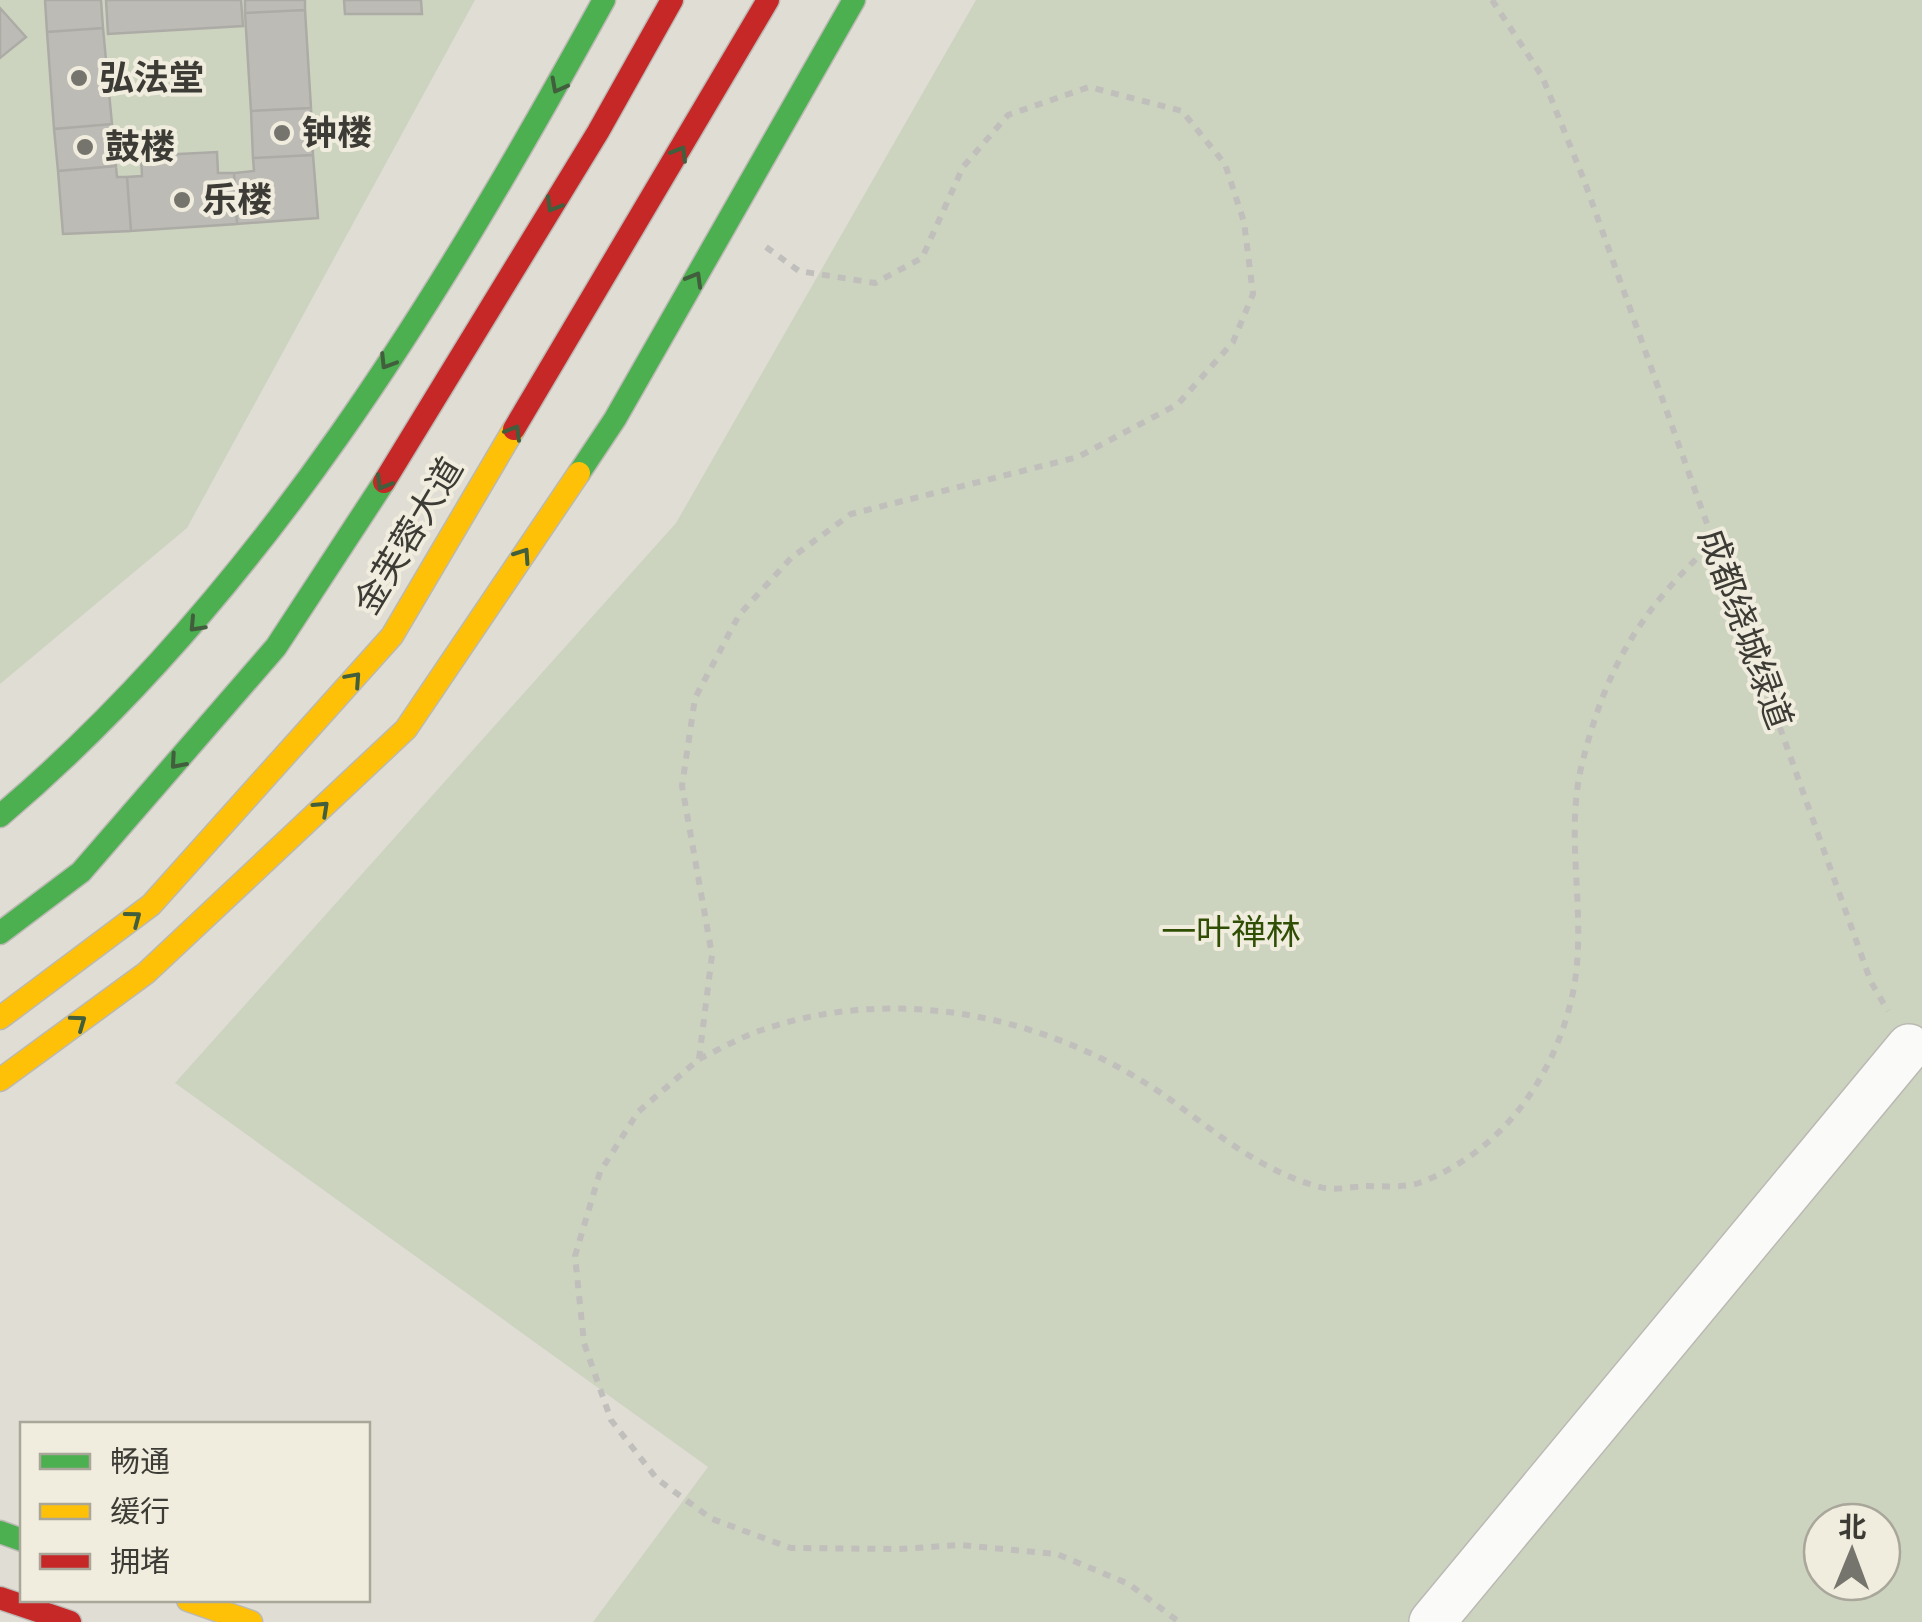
<svg xmlns="http://www.w3.org/2000/svg" width="1922" height="1622" font-family="Signika,'Noto Sans SC',sans-serif">
<style>
.green{fill:#ccd4c0;fill-rule:evenodd}
.building{fill:#bdbbb5;stroke:#adaba5;stroke-width:2.5}
.lines{fill:none;stroke-linecap:round;stroke-linejoin:round}
.street-casing{stroke:#bbb9b3;stroke-width:48}
.fast-casing{stroke:#bbb9b3;stroke-width:25}
.slow-casing{stroke:#bbb9b3;stroke-width:25}
.jam-casing{stroke:#bbb9b3;stroke-width:25}
.path{stroke:#c0bfbb;stroke-width:6;stroke-dasharray:8 8;stroke-linecap:butt}
.street{stroke:#fafaf9;stroke-width:45}
.fast{stroke:#4caf50;stroke-width:22}
.slow{stroke:#ffc107;stroke-width:22}
.jam{stroke:#c62828;stroke-width:22}
.oneway{stroke:#415e3d}
.poi-dot{fill:#75746d;stroke:#f1edde;stroke-width:4}
.labels{text-anchor:middle;dominant-baseline:central;stroke-width:8;stroke-linejoin:round;paint-order:stroke}
.poi-label{font-size:35px;font-weight:bold;fill:#3c3b35;stroke:#f1edde;text-anchor:start}
.street-label{font-size:35px;fill:#3c3b35;stroke:#f1edde}
.park-label{font-size:35px;fill:#304f04;stroke:#f1edde}
</style>
<rect width="100%" height="100%" fill="#e0ddd5"/>
<path class="green" d="M0,0H475L187,528L0,684Z
M976,0H1922V1622H593L708,1467L175,1083L676,523ZM1822,1522H1882V1582H1822Z"/>
<path class="building" d="M45,0H101L103,28L47,32Z
M106,0H241L243,26L108,34Z
M245,0H305V10L245,13Z
M344,0H421L422,14H345Z
M0,8L26,37L0,58Z
M305,10L311,108L251,111L245,13Z
M103,28L112,124L54,129L47,32Z
M311,108L313,155L253,158L251,111Z
M112,124L116,166L58,171L54,129Z
M217,152L218,173H234L237,224L131,231L127,177L142,176L141,156Z
M313,155L318,218L237,224L234,173L254,171L253,158Z
M116,166L117,177H127L131,231L63,234L58,171Z"/>
<g class="lines">
<g class="street-casing">
<path id="street" d="M1432,1622L1909,1047"/>
</g>
<g class="fast-casing">
<path id="fast" d="M579,473L615,419L854,0
M0,816C260,596 441,296 604,0
M0,933L81,872L276,647L384,482
M0,1532L22,1540"/>
</g>
<g class="slow-casing">
<path id="slow" d="M0,1018L151,905L392,636L514,429
M0,1080L146,973L406,729L579,473
M188,1600L251,1622"/>
</g>
<g class="jam-casing">
<path id="jam" d="M514,429L768,0
M384,482L598,132L672,0
M0,1598L70,1622"/>
</g>
<path class="path" d="M1492,0L1542,76L1584,180L1871,982L1888,1011
M766,247L799,271L875,283L922,258L963,167L1008,115L1089,87L1182,111L1225,164L1244,222L1253,294L1233,342L1178,404L1078,457L851,514L791,558L739,615L695,698L682,786L712,955L699,1059L638,1112L600,1172L575,1256L584,1343L611,1420L657,1479L712,1519L791,1548L899,1549L960,1545L1057,1554L1129,1584L1179,1622
M699,1059C720,1049 741,1037 762,1030C901,982 1059,1018 1175,1103C1220,1136 1265,1173 1320,1187C1333,1191 1351,1187 1365,1186C1382,1186 1403,1188 1419,1183C1500,1153 1553,1080 1572,997C1589,921 1564,843 1581,768C1605,669 1639,611 1714,542"/>
<use href="#street" class="street"/>
<use href="#fast" class="fast"/>
<use href="#slow" class="slow"/>
<use href="#jam" class="jam"/>
</g>
<defs><path id="oneway-chevron" d="M-2-3.5L2.5 0L-2 3.5" fill="none" stroke-width="1.6" stroke-linecap="round" stroke-linejoin="round" transform="scale(2.5)"/></defs>
<g class="oneway">
<use href="#oneway-chevron" transform="translate(558 86) rotate(118)"/>
<use href="#oneway-chevron" transform="translate(680 153) rotate(-59)"/>
<use href="#oneway-chevron" transform="translate(553 205) rotate(121)"/>
<use href="#oneway-chevron" transform="translate(695 279) rotate(-60)"/>
<use href="#oneway-chevron" transform="translate(387 362) rotate(122)"/>
<use href="#oneway-chevron" transform="translate(514 432) rotate(-59)"/>
<use href="#oneway-chevron" transform="translate(383 483) rotate(121)"/>
<use href="#oneway-chevron" transform="translate(523 555) rotate(-56)"/>
<use href="#oneway-chevron" transform="translate(196 625) rotate(133)"/>
<use href="#oneway-chevron" transform="translate(354 679) rotate(-48)"/>
<use href="#oneway-chevron" transform="translate(177 762) rotate(131)"/>
<use href="#oneway-chevron" transform="translate(322 808) rotate(-43)"/>
<use href="#oneway-chevron" transform="translate(134 918) rotate(-37)"/>
<use href="#oneway-chevron" transform="translate(79 1022) rotate(-36)"/>
</g>
<g class="poi-dot">
<circle cx="79" cy="78" r="10"/>
<circle cx="282" cy="133" r="10"/>
<circle cx="85" cy="147" r="10"/>
<circle cx="182" cy="200" r="10"/>
</g>
<g class="labels">
<g class="poi-label">
<text x="99" y="78">弘法堂</text>
<text x="302" y="133">钟楼</text>
<text x="105" y="147">鼓楼</text>
<text x="202" y="200">乐楼</text>
</g>
<g class="street-label">
<text transform="translate(409 536) rotate(-59)">金芙蓉大道</text>
<text transform="translate(1745 629) rotate(70)">成都绕城绿道</text>
</g>
<g class="park-label">
<text x="1231" y="932">一叶禅林</text>
</g>
</g>
<rect x="20" y="1422" width="350" height="180" fill="#f1edde" stroke="#a9a69a" stroke-width="2.5"/>
<rect x="40" y="1454" width="50" height="15" fill="#4caf50" stroke="#a9a69a" stroke-width="2.5"/>
<text x="110" y="1472" font-size="30" fill="#3c3b35">畅通</text>
<rect x="40" y="1504" width="50" height="15" fill="#ffc107" stroke="#a9a69a" stroke-width="2.5"/>
<text x="110" y="1522" font-size="30" fill="#3c3b35">缓行</text>
<rect x="40" y="1554" width="50" height="15" fill="#c62828" stroke="#a9a69a" stroke-width="2.5"/>
<text x="110" y="1572" font-size="30" fill="#3c3b35">拥堵</text>
<g transform="translate(1852 1552) rotate(1)"><circle r="48" fill="#f1edde" stroke="#a9a69a" stroke-width="2.5"/>
<path d="M0-8L18 38L0 25L-18 38Z" fill="#75746d"/>
<text y="-15" font-size="28" font-weight="bold" text-anchor="middle" fill="#3c3b35">北</text>
</g>
</svg>
